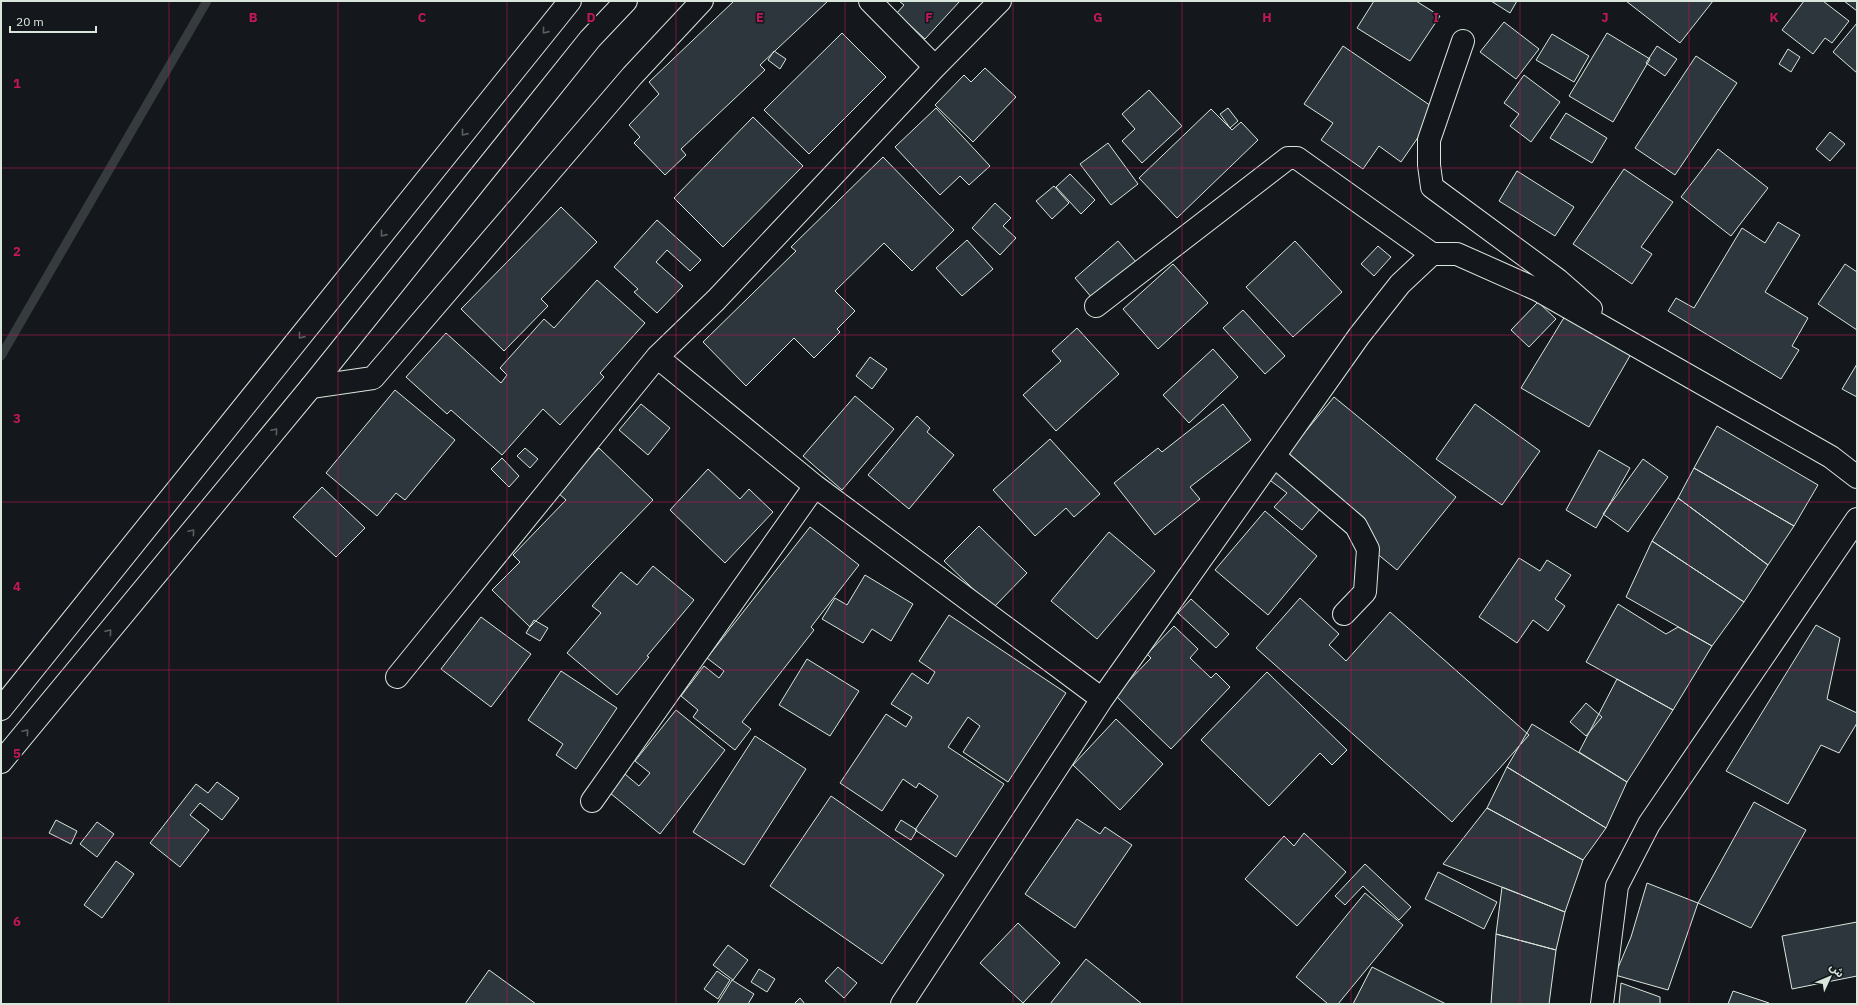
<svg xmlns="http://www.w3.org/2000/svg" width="1858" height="1005" font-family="'IBM Plex Sans','Noto Sans Arabic',sans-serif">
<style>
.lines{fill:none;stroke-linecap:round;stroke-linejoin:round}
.stream{stroke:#363b3e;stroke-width:9}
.building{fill:#2c363c;stroke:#d8e6dc}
.minor-casing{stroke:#d8e6dc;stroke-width:24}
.major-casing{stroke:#d8e6dc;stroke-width:24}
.highway-casing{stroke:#d8e6dc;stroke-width:24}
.minor{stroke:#14181c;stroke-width:22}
.major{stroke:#14181c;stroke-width:22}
.highway{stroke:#14181c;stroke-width:22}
.oneway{stroke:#59605f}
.grid{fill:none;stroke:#c2185b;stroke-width:1;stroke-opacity:0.55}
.grid-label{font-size:13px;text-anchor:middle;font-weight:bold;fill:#c2185b;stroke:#14181c;stroke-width:3;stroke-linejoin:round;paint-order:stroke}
</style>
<rect width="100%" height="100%" fill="#14181c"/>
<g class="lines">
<path class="stream" d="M1,356L207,1"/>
</g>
<path class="building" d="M734,1H828L760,65L765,70L681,149L686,155L665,175L634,143L640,137L629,125L659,94L649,82Z
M899,1H960L925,39L897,13L904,5Z
M1374,1H1416L1440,16L1410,61L1357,28Z
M1491,1H1517L1510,13Z
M1626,1H1713L1680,43Z
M1804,1H1823L1849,21L1832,43L1825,38L1813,54L1782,30Z
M1844,1H1857V11Z
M1504,22L1539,49L1516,79L1480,52Z
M1857,23V73L1833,52Z
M842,33L886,77L809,154L764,110Z
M1607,33L1650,59L1613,122L1569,96Z
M1552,34L1589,56L1574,82L1536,60Z
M1343,46L1437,110L1401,162L1379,146L1363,169L1321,140L1333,123L1304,104Z
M1657,46L1677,59L1665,76L1646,63Z
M1788,49L1800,57L1791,72L1779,64Z
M774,51L786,59L780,69L768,60Z
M1696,56L1737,83L1675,175L1635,148Z
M985,68L1016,97L973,142L935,105L964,75L971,82Z
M1524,75L1560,102L1531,142L1510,126L1519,114L1504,103Z
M1149,90L1182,126L1142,163L1122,141L1135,129L1122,114Z
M936,108L990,166L969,185L960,176L940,195L895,147Z
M1228,108L1238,121L1230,128L1220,114Z
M1211,109L1232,130L1241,122L1258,140L1177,218L1139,178Z
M1566,113L1607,138L1592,163L1550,138Z
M753,117L803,166L723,247L674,198Z
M1830,132L1845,144L1830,161L1816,149Z
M1108,143L1138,184L1111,205L1080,164Z
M1718,149L1768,188L1731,236L1681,197Z
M883,157L954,230L912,271L884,243L835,291L855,311L837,329L840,332L814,358L794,338L746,386L703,342L796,251L791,247Z
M1624,169L1673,202L1641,247L1652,254L1632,284L1573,244Z
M1517,171L1574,207L1555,236L1499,201Z
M1070,174L1095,200L1081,214L1056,187Z
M1054,186L1069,203L1052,219L1036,201Z
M995,203L1011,218L1003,226L1016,238L1000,255L972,228Z
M561,207L597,242L541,299L548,306L504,351L461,309Z
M657,220L701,260L690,271L667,250L656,262L683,286L657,313L634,292L638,289L614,267Z
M1778,222L1800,235L1765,292L1808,318L1792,346L1799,350L1781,379L1668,311L1676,298L1694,308L1742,228L1765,243Z
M967,240L993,269L962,296L936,268Z
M1118,241L1136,262L1093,299L1075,278Z
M1295,241L1342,292L1293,337L1246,287Z
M1378,246L1391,257L1374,276L1361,264Z
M1173,264L1208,303L1158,349L1123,309Z
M1845,264L1857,272V330L1818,304Z
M597,280L645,323L600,373L604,377L560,425L543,409L502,455L451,410L447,414L406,377L446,333L501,383L507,375L500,368L544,319L554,328Z
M1538,302L1556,319L1529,347L1511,330Z
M1243,310L1285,356L1265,374L1223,328Z
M1565,316L1631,354L1589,427L1521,388Z
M1077,328L1119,374L1056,431L1023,395L1061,361L1052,351Z
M1213,349L1238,377L1189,423L1163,395Z
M870,357L887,369L872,389L856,376Z
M1857,364V397L1842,389Z
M395,390L455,440L405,500L396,493L377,516L326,473Z
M855,396L894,429L842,490L803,456Z
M1334,397L1456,497L1397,570L1321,508L1302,530L1274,507L1287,493L1267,478Z
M641,404L670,428L648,455L619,430Z
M1223,404L1251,440L1190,487L1200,499L1155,535L1114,483L1158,448L1162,452Z
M1475,404L1540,451L1502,505L1436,459Z
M917,416L930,428L927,432L954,455L909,509L868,475Z
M1717,426L1818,485L1794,526L1694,468Z
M1050,439L1100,494L1074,517L1066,508L1035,536L993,490Z
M525,448L538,459L530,468L517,456Z
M599,448L653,500L530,627L492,590L520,562L513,555L566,500L557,492Z
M1599,450L1630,468L1596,528L1566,510Z
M502,458L519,476L509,487L491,469Z
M1643,459L1668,477L1628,532L1603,514Z
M1694,468L1794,526L1768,565L1678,498Z
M708,469L740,499L749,489L773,512L725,563L670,510Z
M322,487L365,528L336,557L293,517Z
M1678,498L1768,565L1744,602L1652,541Z
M1265,511L1317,556L1268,615L1215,570Z
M979,526L1027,573L993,608L944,561Z
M810,527L859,565L811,627L814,630L742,722L751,729L735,750L693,717L698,710L681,696L704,666L719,678L724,671L707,658Z
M1109,532L1155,571L1097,639L1051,601Z
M1652,541L1744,602L1712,646L1626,597Z
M1519,558L1540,571L1547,560L1571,575L1555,599L1565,606L1548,631L1533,620L1517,643L1479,617Z
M653,566L694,600L647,656L649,657L617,695L567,653L601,613L592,606L621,572L637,585Z
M865,575L913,604L891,641L872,629L863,643L822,619L835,598L847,605Z
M1300,598L1339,634L1329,645L1346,661L1390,612L1529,735L1452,822L1256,648Z
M1191,599L1229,634L1216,648L1178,613Z
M1618,604L1666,634L1678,627L1712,646L1673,710L1586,662Z
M949,615L1066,693L1008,782L963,752L980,726L968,717L948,747L1004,784L956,857L915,830L938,796L919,783L916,788L903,779L882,811L840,783L886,714L906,727L912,717L891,704L912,673L928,684L935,672L919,661Z
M481,617L531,654L491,707L441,669Z
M534,620L548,628L540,641L526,633Z
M1816,625L1840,638L1827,699L1857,713V723L1839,753L1821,745L1788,804L1726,771Z
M1174,626L1198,649L1190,658L1211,678L1216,673L1230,687L1171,749L1115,695L1151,658L1147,654Z
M807,659L859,691L830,736L779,705Z
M561,671L617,708L576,769L556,755L563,744L528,720Z
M1267,672L1347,750L1332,765L1320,753L1269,806L1201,740Z
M1617,679L1673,710L1627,782L1579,752Z
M1586,703L1602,717L1586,736L1570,722Z
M676,710L725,750L660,834L610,793L625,774L639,786L650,773L635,761Z
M1116,719L1163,764L1120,810L1073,765Z
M1532,724L1627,782L1606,828L1507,767Z
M755,736L806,769L744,865L693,832Z
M1507,767L1606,828L1583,860L1487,808Z
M217,782L239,798L222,820L200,803L190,815L209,830L180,867L150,843L196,784L208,793Z
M831,796L944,875L882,964L770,886Z
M1754,802L1806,830L1751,928L1698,903Z
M1487,808L1583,860L1565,912L1443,864Z
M1077,819L1100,834L1105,827L1132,845L1075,928L1025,894Z
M56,820L77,831L71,844L49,833Z
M901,820L917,830L911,840L895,830Z
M97,822L114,834L97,857L80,844Z
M1304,833L1346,872L1297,926L1245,879L1284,836L1294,846Z
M116,861L134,874L102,918L84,905Z
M1365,864L1411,907L1399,920L1363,886L1345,905L1335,896Z
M1438,872L1497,902L1484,929L1425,899Z
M1647,883L1698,903L1668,990L1615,975L1631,937Z
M1502,887L1565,912L1556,950L1496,934Z
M1365,893L1403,925L1338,1004H1328L1296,977Z
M1857,922V976L1792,989L1782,936Z
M1018,923L1060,963L1023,1003L980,963Z
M1496,934L1556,950L1549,1004H1491Z
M728,945L748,960L733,980L713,965Z
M1086,959L1142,1004H1050Z
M838,967L857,983L844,998L825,981Z
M1372,967L1446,1004H1353Z
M759,969L775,979L767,992L751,982Z
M489,970L536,1004H465Z
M717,971L730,980L718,999L704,989Z
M732,980L754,994L748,1004H717Z
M1621,983L1660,997V1004H1619Z
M1733,991L1769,1003L1768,1004H1728Z
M800,998L805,1004H794Z"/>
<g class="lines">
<g class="minor-casing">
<path id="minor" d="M870,1L935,67
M1463,41L1429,140V165L1432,187L1558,280L1591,309
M1096,306L1288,158H1297L1432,254H1457L1538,290L1831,457L1857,477
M657,357L815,486L1102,699
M311,387L373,378L632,76L702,1
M1274,456L1356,526L1368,549L1365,592L1344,614
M397,677L657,357L716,300L935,67L1000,1
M592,801L815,486
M902,1004L1102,699L1359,336L1400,284L1432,254"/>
</g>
<g class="major-casing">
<path id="major" d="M1602,1004L1617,886L1649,824L1857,519"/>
</g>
<g class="highway-casing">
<path id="highway" d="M1,709L570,1
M1,762L311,387L590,39L626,1"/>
</g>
<use href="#minor" class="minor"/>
<use href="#major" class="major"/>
<use href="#highway" class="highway"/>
</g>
<defs><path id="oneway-chevron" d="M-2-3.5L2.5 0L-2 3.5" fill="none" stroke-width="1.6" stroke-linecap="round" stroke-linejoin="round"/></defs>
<g class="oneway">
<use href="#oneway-chevron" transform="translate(545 31) rotate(129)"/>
<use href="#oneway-chevron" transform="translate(464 133) rotate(129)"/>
<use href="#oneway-chevron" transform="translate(383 234) rotate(129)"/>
<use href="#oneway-chevron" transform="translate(301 336) rotate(129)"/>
<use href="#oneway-chevron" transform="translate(275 431) rotate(-50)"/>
<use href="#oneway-chevron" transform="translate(192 532) rotate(-50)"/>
<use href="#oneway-chevron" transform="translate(109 632) rotate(-50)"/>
<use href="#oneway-chevron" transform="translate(26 732) rotate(-50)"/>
</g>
<path class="grid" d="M169,1V1004M338,1V1004M507,1V1004M676,1V1004M845,1V1004M1013,1V1004M1182,1V1004M1351,1V1004M1520,1V1004M1689,1V1004M1,168H1857M1,335H1857M1,502H1857M1,670H1857M1,838H1857"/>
<g class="grid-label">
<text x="253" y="22">B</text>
<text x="422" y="22">C</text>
<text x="591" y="22">D</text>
<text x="760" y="22">E</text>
<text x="929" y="22">F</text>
<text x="1098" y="22">G</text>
<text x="1267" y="22">H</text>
<text x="1436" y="22">I</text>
<text x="1605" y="22">J</text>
<text x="1774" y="22">K</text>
<text x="17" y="88">1</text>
<text x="17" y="256">2</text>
<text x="17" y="423">3</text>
<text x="17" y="591">4</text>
<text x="17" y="758">5</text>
<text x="17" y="926">6</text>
</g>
<rect width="1858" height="1005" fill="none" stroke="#d8e6dc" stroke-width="4"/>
<g transform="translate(1830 977) rotate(46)" stroke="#14181c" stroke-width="3" paint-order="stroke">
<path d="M0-3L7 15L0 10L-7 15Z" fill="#d8e6dc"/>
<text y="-6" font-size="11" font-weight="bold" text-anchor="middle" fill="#d8e6dc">ش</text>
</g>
<path d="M10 26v6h86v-6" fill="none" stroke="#d8e6dc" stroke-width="2"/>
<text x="16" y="26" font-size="12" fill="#d8e6dc" stroke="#14181c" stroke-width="3" paint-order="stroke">20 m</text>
</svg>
